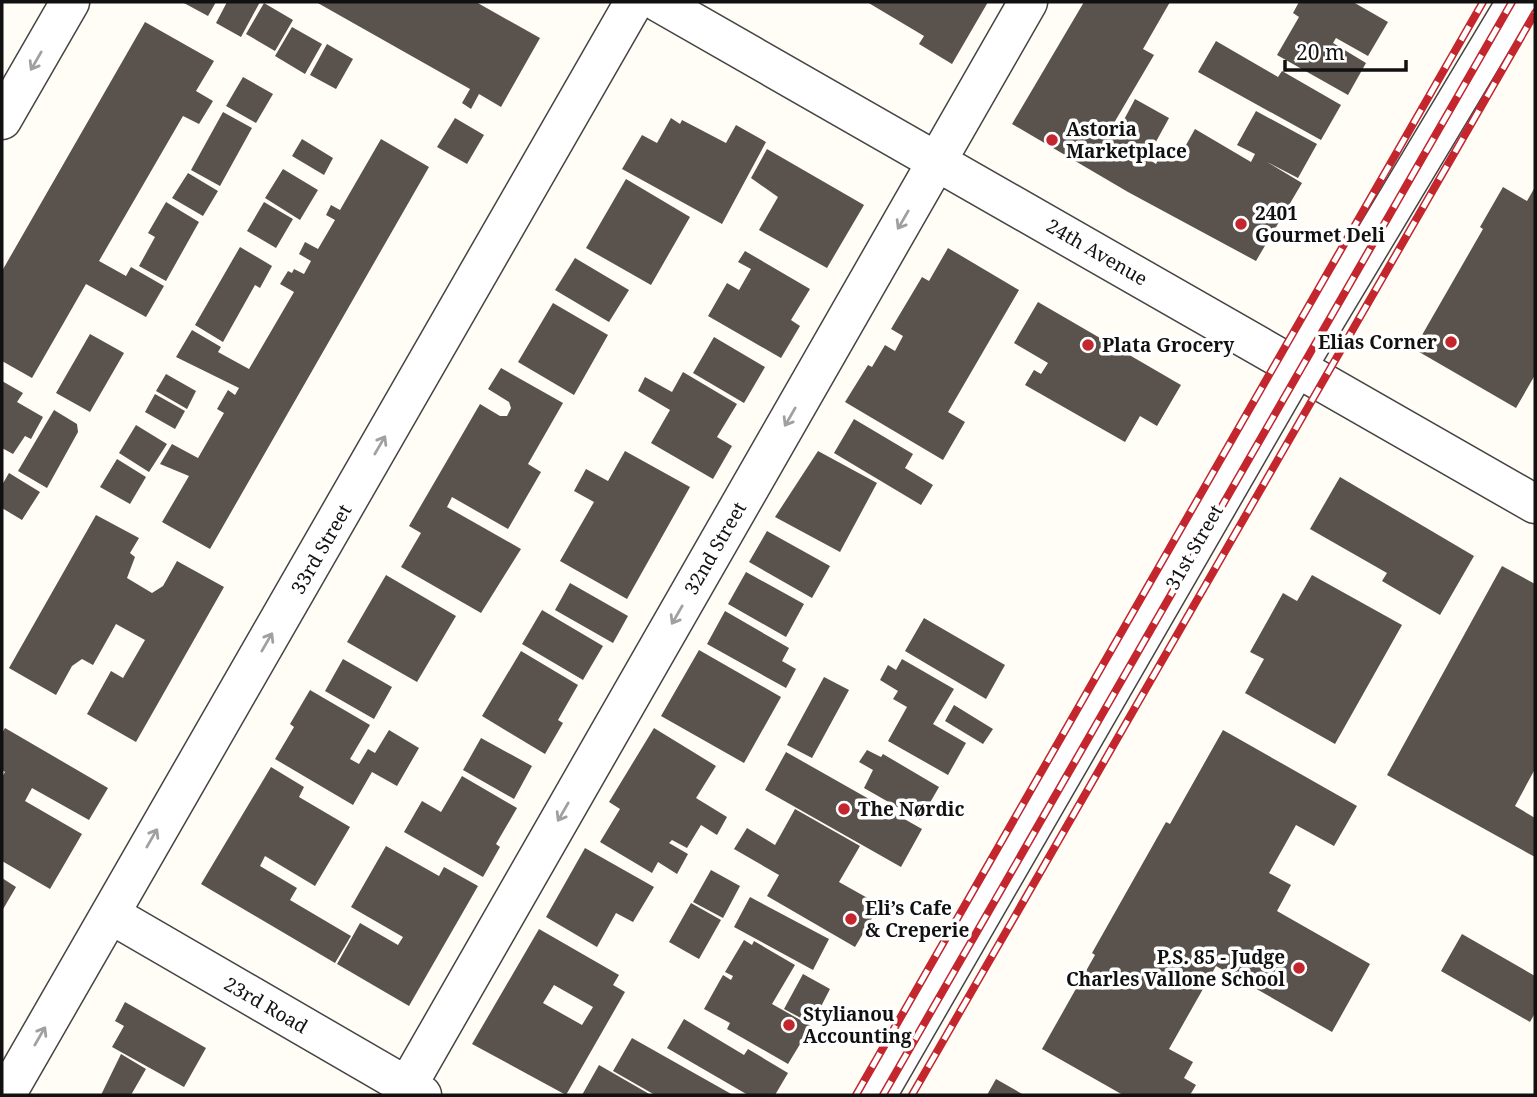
<svg xmlns="http://www.w3.org/2000/svg" width="1537" height="1097" font-family="'Noto Serif',serif">
<style>
.building{fill:#5a524d;fill-rule:evenodd}
.lines{fill:none;stroke-linecap:round;stroke-linejoin:round}
.minor-casing{stroke:#444;stroke-width:41}
.tertiary-casing{stroke:#444;stroke-width:41}
.minor{stroke:#fff;stroke-width:38}
.tertiary{stroke:#fff;stroke-width:38}
.rail-casing{stroke:#c4262e;stroke-width:8}
.rail{stroke:#fff;stroke-width:5;stroke-dasharray:16;stroke-linecap:butt}
.oneway{stroke:#a0a0a0}
.poi-dot{fill:#c4262e;stroke:#fff;stroke-width:2.5}
.labels{text-anchor:middle;dominant-baseline:central;stroke-width:7;stroke-linejoin:round;paint-order:stroke}
.poi-label{font-size:19px;font-weight:bold;fill:#111;stroke:#fff;text-anchor:start}
.street-label{font-size:19px;fill:#111;stroke:#fff}
</style>
<rect width="100%" height="100%" fill="#fffdf5"/>
<path class="building" d="M182,2H216L208,16Z
M227,2H260L241,37L216,23Z
M316,2H476L540,38L501,107L479,94L471,109L462,103L470,89Z
M867,2H988L952,64L919,44L924,36Z
M1084,2H1170L1143,49L1154,55L1111,128L1118,131L1135,99L1169,118L1147,158L1156,164L1162,152L1177,161L1195,129L1251,162L1255,154L1237,145L1256,111L1317,144L1298,178L1267,162L1302,183L1256,261L1128,192L1012,124Z
M1299,2H1353L1388,22L1368,56L1336,38L1333,43L1366,63L1348,95L1277,55L1299,17L1293,13Z
M264,3L293,20L275,51L246,34Z
M145,22L214,61L196,91L213,101L199,124L183,116L99,261L126,276L131,267L164,286L146,317L86,284L32,378L2,361V271Z
M292,27L322,44L305,74L275,56Z
M1216,41L1278,77L1282,71L1341,105L1321,140L1198,72Z
M327,44L353,59L336,89L310,75Z
M243,77L273,94L256,123L226,106Z
M223,112L252,128L220,186L191,170Z
M455,118L484,135L467,164L437,147Z
M671,118L680,124L682,120L726,143L736,125L766,142L722,224L622,169L642,135L657,143Z
M302,139L333,158L324,175L292,156Z
M381,139L429,167L210,549L162,522L189,476L160,464L172,444L198,458L224,413L217,409L228,390L235,395L239,388L176,357L192,330L221,347L218,352L249,369L294,292L280,284L288,271L292,273L294,269L304,274L311,261L299,254L305,242L318,249L335,220L326,215L331,205L340,210Z
M767,149L864,205L827,268L759,230L778,197L751,178Z
M283,169L318,190L300,220L265,198Z
M188,173L218,191L203,216L172,198Z
M626,179L690,217L651,285L586,248Z
M1503,187L1527,201L1535,187V375L1516,408L1414,349L1483,229L1480,227Z
M166,202L199,222L166,281L139,266L155,237L148,233Z
M264,202L293,219L276,248L247,231Z
M240,247L272,266L260,288L255,285L223,342L195,325Z
M948,248L1019,290L948,412L965,422L943,460L845,402L868,365L872,367L885,345L895,351L903,336L891,329L922,277L929,281Z
M745,251L810,289L791,320L800,326L781,358L708,316L727,283L739,290L751,269L738,262Z
M575,258L629,290L609,322L555,290Z
M1038,302L1181,385L1157,426L1140,416L1125,442L1025,385L1034,370L1041,374L1048,363L1014,343Z
M553,303L608,335L574,395L518,362Z
M90,334L124,353L90,412L56,393Z
M714,337L765,367L744,403L693,373Z
M501,368L563,403L528,464L541,472L508,529L452,497L447,507L521,549L481,613L401,567L421,533L409,526L480,404L500,416H507L511,408L509,402L488,389Z
M683,372L737,404L717,437L732,446L713,479L651,443L670,410L638,391L645,377L672,392Z
M166,374L196,391L187,409L156,391Z
M2,381L23,393L17,402L43,417L31,439L25,436L13,454L2,448Z
M155,394L185,411L175,429L145,412Z
M54,410L77,424L78,432L47,488L18,471Z
M854,419L913,454L905,468L933,485L921,505L834,453Z
M136,425L167,444L149,472L119,453Z
M625,451L690,487L627,599L560,561L594,502L574,491L586,469L608,481Z
M818,451L877,483L840,552L775,517Z
M117,459L146,477L130,504L100,487Z
M9,473L40,492L22,520L2,508V485Z
M1340,477L1474,556L1440,615L1382,581L1387,573L1310,529Z
M96,515L139,538L130,553L135,557L127,578L152,593L163,586L177,561L224,587L136,742L87,714L111,671L123,678L145,640L116,624L93,665L82,659L72,666L56,695L9,668Z
M767,531L830,566L812,598L749,562Z
M1502,566L1535,584V769L1515,806L1535,818V857L1387,775Z
M746,572L804,604L786,637L728,604Z
M386,575L456,616L417,682L347,642Z
M1312,575L1402,625L1335,744L1245,693L1264,659L1250,652L1283,593L1297,601Z
M570,583L628,616L613,643L555,610Z
M542,610L603,646L583,680L522,644Z
M725,611L789,648L782,661L796,669L786,688L707,644Z
M924,618L1005,665L986,699L905,651Z
M699,650L781,697L744,763L661,716Z
M521,651L578,685L558,720L563,723L545,754L482,716Z
M343,659L392,687L374,719L325,691Z
M902,659L954,689L933,724L966,743L948,775L888,741L907,707L893,699L898,691L880,680L888,665L896,670Z
M824,677L849,690L812,758L787,745Z
M310,690L370,725L350,759L359,764L368,749L375,753L389,730L419,748L397,786L372,772L353,805L275,759L294,727L290,724Z
M954,705L993,729L983,744L945,721Z
M5,728L108,788L89,820L32,788L25,801L82,834L50,889L2,861V777L5,772L2,770V733Z
M654,728L716,766L696,798L727,817L717,835L701,825L687,848L672,840L669,843L688,854L677,874L658,862L652,873L600,842L620,809L609,802Z
M1223,730L1357,806L1334,846L1296,825L1269,873L1291,885L1277,911L1370,964L1332,1032L1216,966L1169,1049L1193,1062L1184,1078L1196,1085L1190,1095H1123L1042,1049L1095,955L1092,953L1166,822L1170,824Z
M481,738L532,766L514,799L463,770Z
M867,750L881,757L883,754L939,787L920,820L864,788L873,770L859,762Z
M786,752L922,829L901,867L765,790Z
M271,767L304,787L299,797L350,827L315,886L265,856L260,866L297,888L290,900L351,936L335,963L201,884Z
M462,776L517,808L496,844L500,847L483,877L404,832L422,801L441,812Z
M795,809L860,846L839,882L880,905L855,947L767,896L779,875L734,849L747,828L775,845Z
M386,846L439,876L444,867L478,886L409,1006L337,964L360,923L398,945L403,937L351,907Z
M585,848L654,887L633,922L616,913L597,947L546,917Z
M711,870L740,886L723,918L693,902Z
M2,878L16,887L2,911Z
M750,897L829,939L813,970L734,927Z
M691,903L721,920L699,959L669,942Z
M539,929L619,975L613,985L625,992L566,1095L472,1044ZM554,985L593,1007L582,1025L543,1003Z
M1462,934L1535,976V1013L1530,1022L1441,971Z
M744,940L752,945L754,941L795,965L772,1004L811,1026L788,1064L727,1029L730,1023L704,1009L723,975L731,980L733,976L725,972Z
M803,974L830,989L812,1024L784,1009Z
M125,1002L206,1048L184,1087L112,1047L124,1026L115,1021Z
M684,1019L744,1055L748,1049L788,1073L775,1095H748L667,1048Z
M632,1038L694,1073L733,1095H655L613,1071Z
M121,1054L146,1069L131,1095H101Z
M599,1065L651,1095H582Z
M996,1079L1024,1095H987Z"/>
<g class="lines">
<g class="minor-casing">
<path id="minor" d="M658,2L1535,504
M2,120L70,2
M110,914L422,1095
M6,1095L634,2
M402,1095L1028,2"/>
</g>
<g class="tertiary-casing">
<path id="tertiary" d="M877,1095L1297,367L1516,2"/>
</g>
<use href="#minor" class="minor"/>
<use href="#tertiary" class="tertiary"/>
<g class="rail-casing">
<path id="rail" d="M856,1095L1483,2
M883,1095L1512,2
M912,1095L1535,13"/>
</g>
<use href="#rail" class="rail"/>
</g>
<defs><path id="oneway-shaft" d="M-6 0H5M1.5-3L5.5 0L1.5 3" fill="none" stroke-width="1.6" stroke-linecap="round" stroke-linejoin="round" transform="scale(1.75)"/></defs>
<g class="oneway">
<use href="#oneway-shaft" transform="translate(36 61) rotate(120)"/>
<use href="#oneway-shaft" transform="translate(903 220) rotate(120)"/>
<use href="#oneway-shaft" transform="translate(790 417) rotate(120)"/>
<use href="#oneway-shaft" transform="translate(380 445) rotate(-60)"/>
<use href="#oneway-shaft" transform="translate(677 615) rotate(120)"/>
<use href="#oneway-shaft" transform="translate(267 642) rotate(-60)"/>
<use href="#oneway-shaft" transform="translate(563 812) rotate(120)"/>
<use href="#oneway-shaft" transform="translate(152 838) rotate(-60)"/>
<use href="#oneway-shaft" transform="translate(40 1036) rotate(-60)"/>
</g>
<g class="poi-dot">
<circle cx="1052" cy="140" r="7"/>
<circle cx="1241" cy="224" r="7"/>
<circle cx="1451" cy="342" r="7"/>
<circle cx="1088" cy="345" r="7"/>
<circle cx="844" cy="809" r="7"/>
<circle cx="851" cy="919" r="7"/>
<circle cx="1299" cy="968" r="7"/>
<circle cx="789" cy="1025" r="7"/>
</g>
<g class="labels">
<g class="poi-label">
<text x="1066" y="129">Astoria<tspan x="1066" dy="22">Marketplace</tspan></text>
<text x="1255" y="213">2401<tspan x="1255" dy="22">Gourmet Deli</tspan></text>
<text x="1437" y="342" text-anchor="end">Elias Corner</text>
<text x="1102" y="345">Plata Grocery</text>
<text x="858" y="809">The Nørdic</text>
<text x="865" y="908">Eli’s Cafe<tspan x="865" dy="22">&amp; Creperie</tspan></text>
<text x="1285" y="957" text-anchor="end">P.S. 85 - Judge<tspan x="1285" dy="22">Charles Vallone School</tspan></text>
<text x="803" y="1014">Stylianou<tspan x="803" dy="22">Accounting</tspan></text>
</g>
<g class="street-label">
<text transform="translate(1097 252) rotate(30)">24th Avenue</text>
<text transform="translate(1194 547) rotate(-60)">31st Street</text>
<text transform="translate(715 548) rotate(-60)">32nd Street</text>
<text transform="translate(321 549) rotate(-60)">33rd Street</text>
<text transform="translate(266 1005) rotate(30)">23rd Road</text>
</g>
</g>
<rect width="1537" height="1097" fill="none" stroke="#111111" stroke-width="7"/>
<path d="M1285 60v10h121v-10" fill="none" stroke="#111111" stroke-width="3.5"/>
<text x="1296" y="60" font-size="21" fill="#111111" stroke="#ffffff" stroke-width="5" paint-order="stroke">20 m</text>
</svg>
